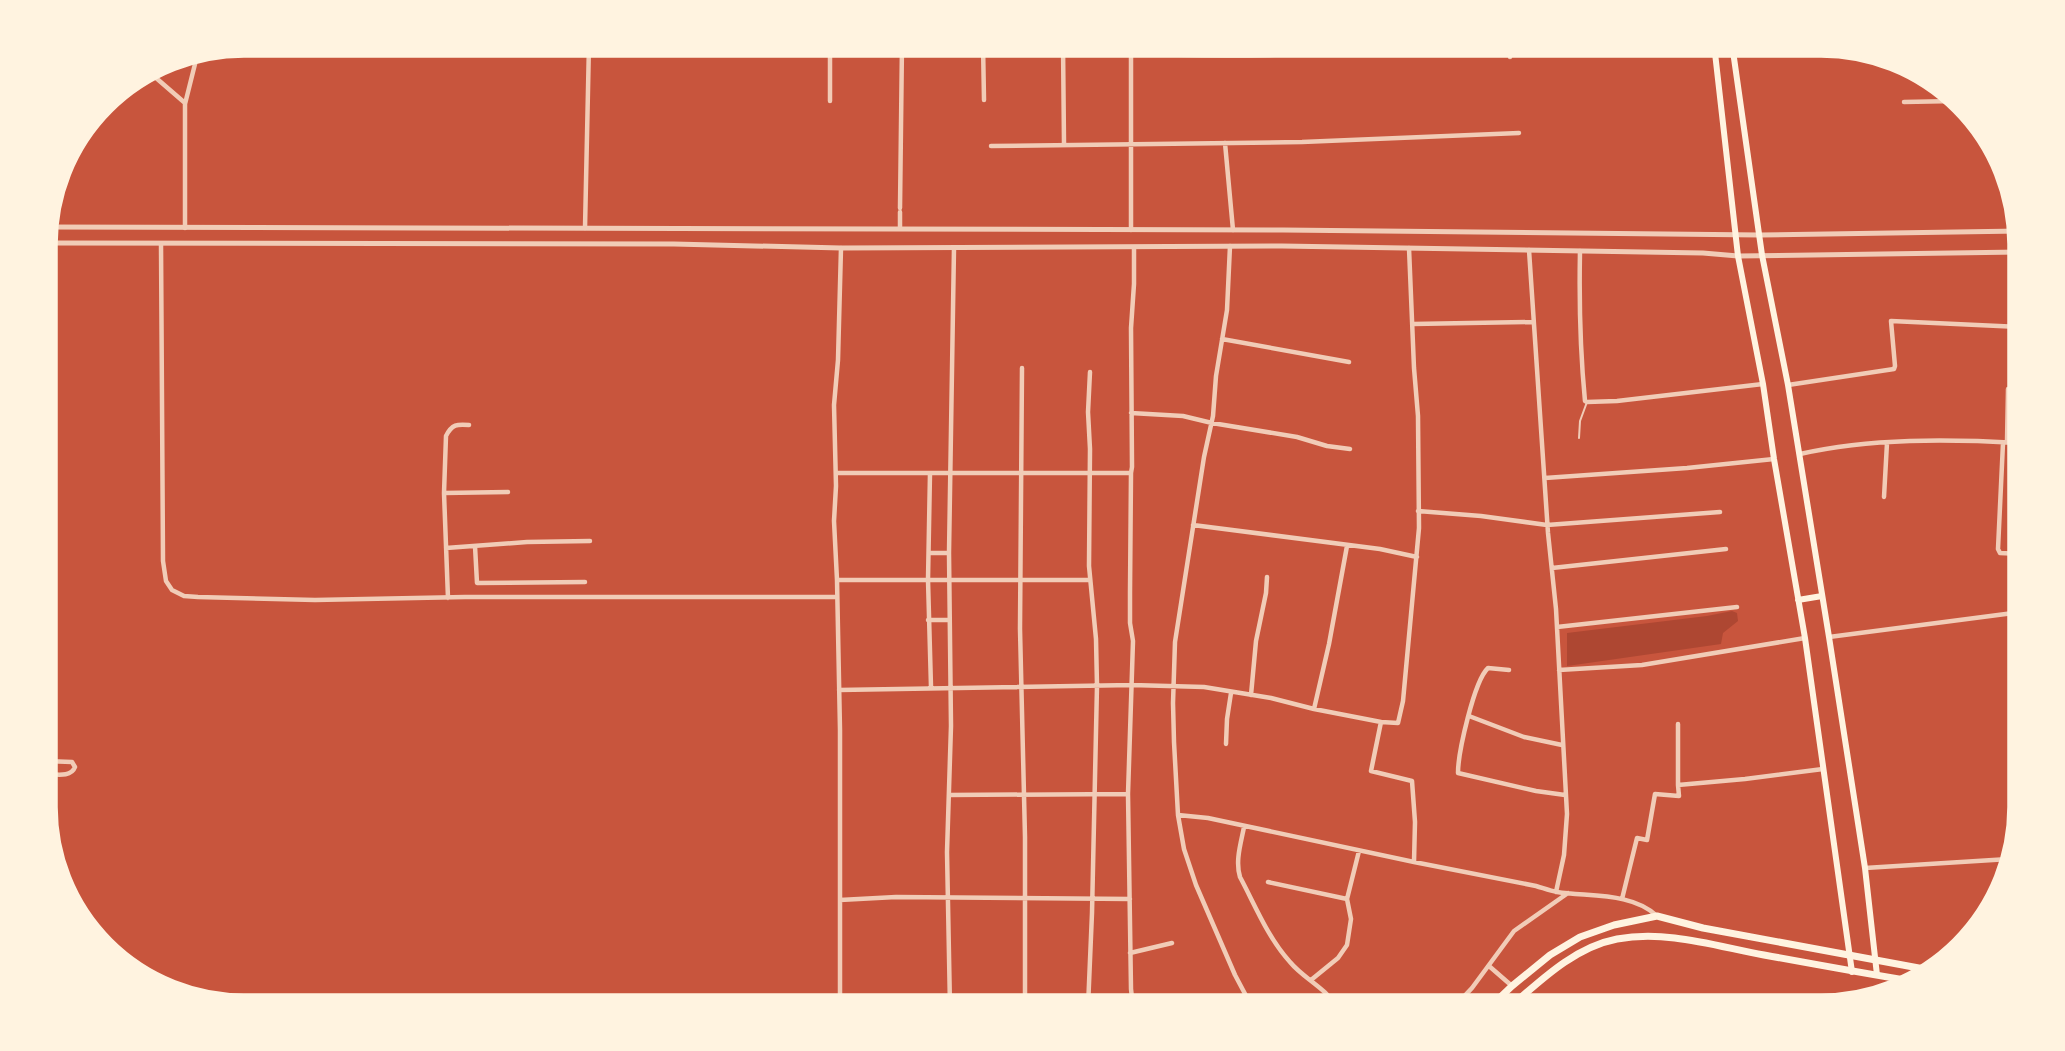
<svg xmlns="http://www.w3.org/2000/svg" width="2065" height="1051" font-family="Montserrat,sans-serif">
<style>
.green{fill:#ae4732}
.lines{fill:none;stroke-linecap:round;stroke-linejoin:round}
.service{stroke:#f1ccb7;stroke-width:2}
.minor{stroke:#f1ccb7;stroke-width:4.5}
.tertiary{stroke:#f1ccb7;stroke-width:5}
.primary{stroke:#fff3e0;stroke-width:6}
.trunk{stroke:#fff3e0;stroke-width:7}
.rim{fill:none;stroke:#fff3e0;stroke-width:3.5}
</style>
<rect width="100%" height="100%" fill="#c8553d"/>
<path class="green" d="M1732,611L1737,613L1738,621L1723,633L1721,644L1567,666V633L1707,616Z"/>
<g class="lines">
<path class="service" d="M1579,438L1580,421L1587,402"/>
<path class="minor" d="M983,44L984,100
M1063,44L1064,144
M1510,44V57
M1132,52C1243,61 1353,51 1464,44
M148,71L185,103
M830,101V44
M1904,102L1955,101
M1225,143L1233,230
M991,146L1302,142L1519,133
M900,208L902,44
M900,212V228
M185,228V104L195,64L196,53
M585,228L589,44
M1131,230V44
M161,244L163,561L166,581L172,590L184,596L198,597L315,600L465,597H836
M1230,246L1227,310L1216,376L1213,416L1204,457L1175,642L1173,703L1174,742L1178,815L1184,849L1196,885L1235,975L1252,1007
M1529,250L1548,533L1556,609L1567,814L1564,855L1556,892
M1580,251C1579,301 1580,350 1585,401L1587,402L1617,401L1763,384
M1413,324L1533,322
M1222,339L1349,362
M1022,368L1020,629L1025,837V1007
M1788,385L1894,369L1895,366L1891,321L2020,327
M1131,413L1183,416L1212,423L1297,437L1327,446L1350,449
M2007,442L2008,389
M2003,443L1998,549L2000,553L2021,554
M1800,454C1871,438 1948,439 2020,443
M836,473H1131
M930,473L928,580L931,687
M1545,478L1687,468L1774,459
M444,493L508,492
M1884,497L1887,443
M1418,511L1481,516L1547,525L1720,512
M1193,525L1380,549L1417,557
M475,546L477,583L585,582
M446,548L527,542L590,541
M929,553H949
M1552,568L1726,549
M837,580H1090
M448,598L444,493L446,436C452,424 457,424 469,425
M928,620H949
M1557,627L1737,607
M1829,637L2021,612
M1509,670L1488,668C1474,681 1458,753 1458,773L1536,791L1565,795
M1559,670L1642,665L1805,638
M839,690L1132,685L1204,687L1271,698L1314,709L1381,722L1398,723L1403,701L1419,528L1418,416L1414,368L1409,248
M1251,695L1256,641L1266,593L1267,577
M1314,709L1329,644L1347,546
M1469,716L1524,737L1562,745
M1381,722L1371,771L1412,781L1415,822L1414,862
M1678,724V785
M1226,744L1227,719L1231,693
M45,761L72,762L75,767C71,778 55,774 45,774
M949,795L1128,794
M1178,815L1208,818L1414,862L1536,886C1543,888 1550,891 1557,892C1589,897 1632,892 1657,916
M1244,827C1241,843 1235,861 1240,877C1255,905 1268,938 1290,962C1304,979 1325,987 1337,1007
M1865,868L2009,859
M1268,882L1347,899
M1622,899L1637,838L1647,840L1655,794L1679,796L1678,785L1745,779L1823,769
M840,900L896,897L1130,899
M1130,953L1172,943
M1489,966L1512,986
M1311,980L1338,958L1347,945L1351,919L1347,899L1359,851
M840,1007V730L837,580L834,521L836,486L834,405L838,360L841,248
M950,1007L947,852L951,726L949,553L954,248
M1088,1007L1092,913L1097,686L1096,639L1089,566L1090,449L1088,412L1090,372
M1133,1007L1131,989L1128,794L1133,641L1130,623V592L1131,473L1132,467L1131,328L1134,284V248
M1454,1007L1472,988L1514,931L1568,893"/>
<path class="tertiary" d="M45,227L1283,230L1760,235L2020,231
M44,243L674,244L841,248L1282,246L1703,253L1738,256L2020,252"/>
<path class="primary" d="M1714,44L1738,256L1763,384L1774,459L1805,638L1852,972
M1732,44L1762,255L1788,385L1829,637L1865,868L1877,975
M1798,600L1822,596"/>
<path class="trunk" d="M1490,1007L1512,986L1550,955L1580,937L1614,925L1657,916L1703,928L1935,971
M1510,1007C1541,980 1575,947 1617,939C1667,930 1715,946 1764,955C1813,964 1862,973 1911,981"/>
</g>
<path d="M0 0H2065V1051H0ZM244 56H1821A188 188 0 0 1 2009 244V807A188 188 0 0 1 1821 995H244A188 188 0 0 1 56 807V244A188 188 0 0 1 244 56Z" fill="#fff3e0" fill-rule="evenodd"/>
<path class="rim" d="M244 56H1821A188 188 0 0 1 2009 244V807A188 188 0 0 1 1821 995H244A188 188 0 0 1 56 807V244A188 188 0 0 1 244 56Z"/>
</svg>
